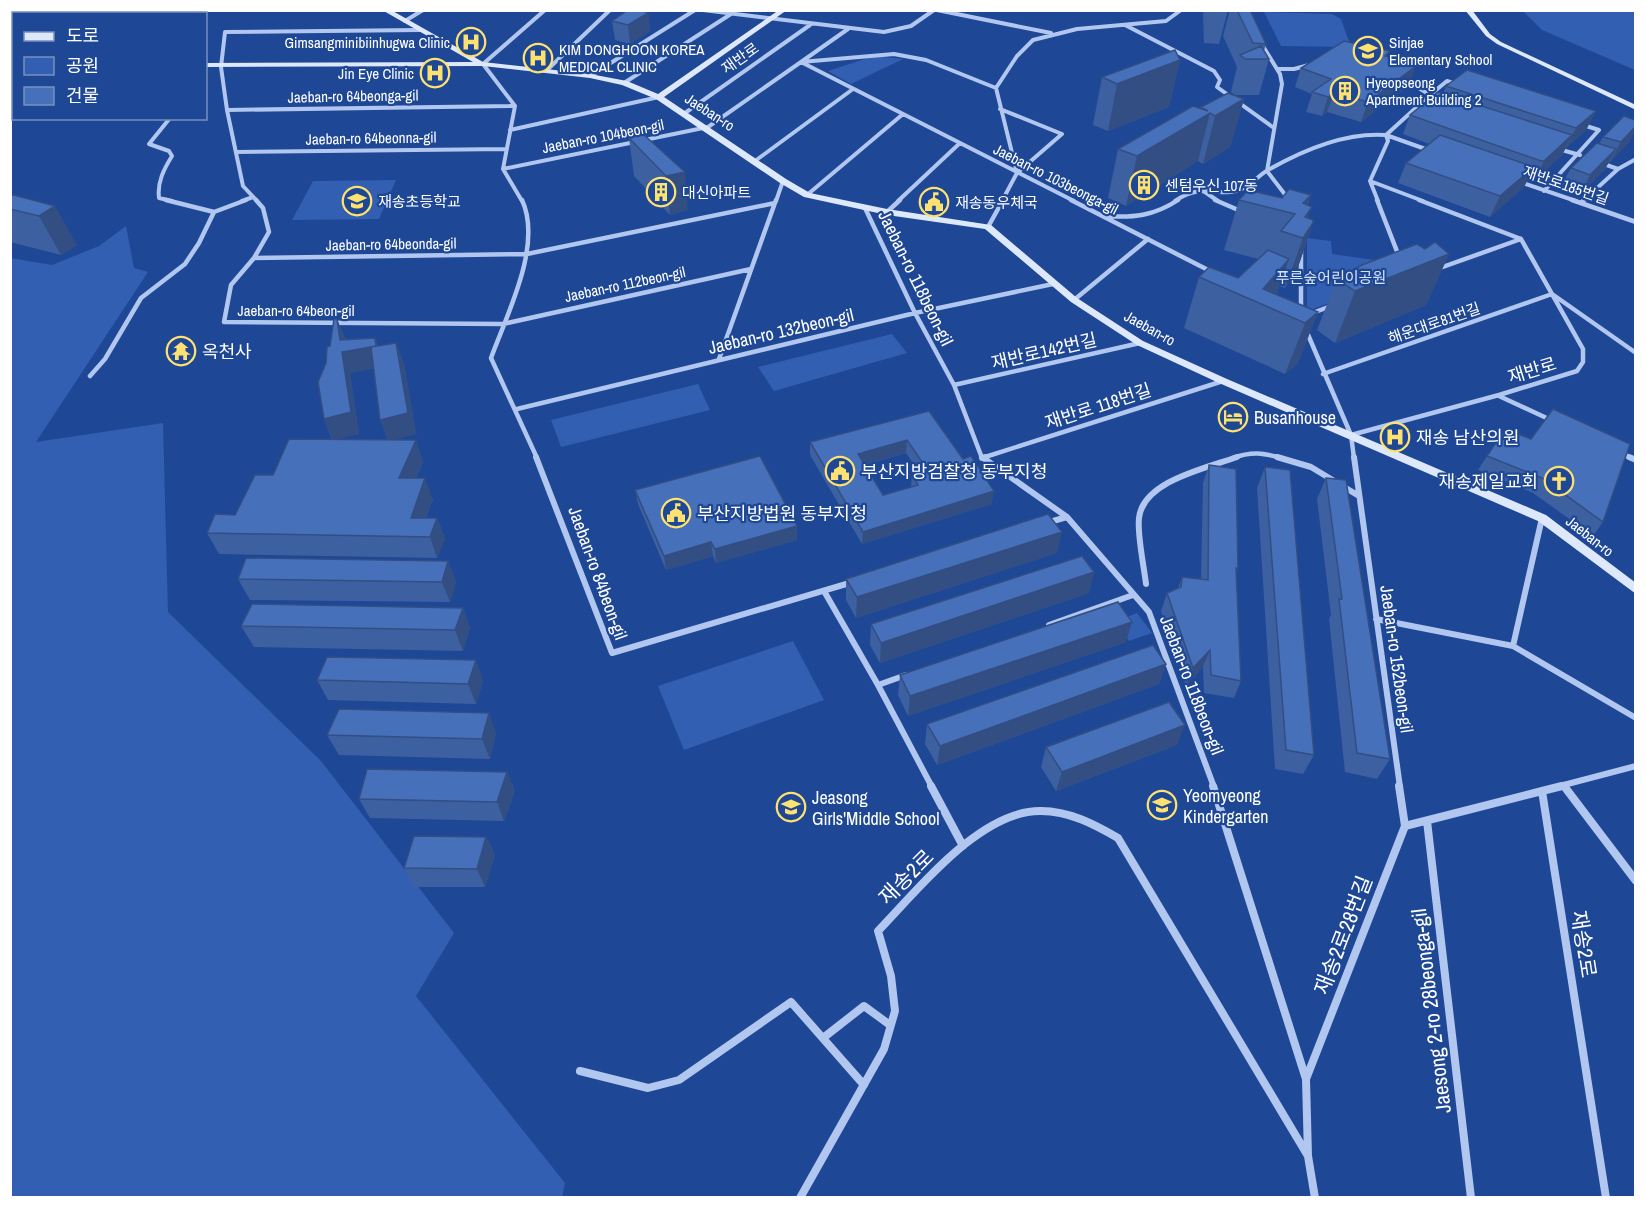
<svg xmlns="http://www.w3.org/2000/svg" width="1646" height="1208" font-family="'Archivo Narrow','Noto Sans KR',sans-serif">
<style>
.green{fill:#335fb2}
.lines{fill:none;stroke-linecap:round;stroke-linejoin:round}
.minor-far3{stroke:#b1c7ef;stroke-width:4}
.minor-far2{stroke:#b1c7ef;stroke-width:4.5}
.minor-far1{stroke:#b1c7ef;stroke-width:6}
.minor{stroke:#b1c7ef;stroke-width:8}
.secondary{fill:#dee8fb;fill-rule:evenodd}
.wall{fill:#3d60a1;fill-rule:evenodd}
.shaded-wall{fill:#324e83}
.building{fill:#4770bb;stroke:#324e83;stroke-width:1.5;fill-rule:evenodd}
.labels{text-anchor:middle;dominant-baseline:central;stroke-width:4.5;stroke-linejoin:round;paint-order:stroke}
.far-poi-label{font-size:15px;fill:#fff;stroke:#1e4795;text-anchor:start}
.far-street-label{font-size:15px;fill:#fff;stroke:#1e4795}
.far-park-label{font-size:15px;fill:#d8e4fa;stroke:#1e4795}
.street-label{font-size:18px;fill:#fff;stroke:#1e4795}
.poi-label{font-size:18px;fill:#fff;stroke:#1e4795;text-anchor:start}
.near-street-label{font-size:21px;fill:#fff;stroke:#1e4795}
</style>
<rect width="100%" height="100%" fill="#1e4795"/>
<path class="green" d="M1523,11H1635V70L1542,30Z
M1264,12L1332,14L1341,19L1351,47L1281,46Z
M874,56L903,59L851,84L828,71Z
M396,180L379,219L292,220L313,181Z
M126,226L134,268L148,272L36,442L163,423L168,612L321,761L454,933L416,996L565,1183L562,1197H11L10,258L52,265L99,246Z
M1307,238L1331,241L1332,254L1396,263L1401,277L1307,311Z
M892,334L907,353L774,391L758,367Z
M698,384L710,410L561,447L551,420Z
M1137,613L1152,633L1129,641L1115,622Z
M793,641L824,700L684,750L658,686Z"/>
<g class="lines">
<path class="minor-far3" d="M703,10L884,32L911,26L934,10
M937,10L1051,33
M170,14L174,10
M405,21L423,10
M1125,25L1214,71L1220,80L1217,87L1274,128
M848,29L801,62L1074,201
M1261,43L1280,74L1282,84L1267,171L1290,201
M1278,69H1294L1309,65
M546,71L610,10
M590,76L695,10
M1403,78L1430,95L1386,135L1431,151
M624,83L731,14
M1430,95L1447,81L1456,84
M1000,109L1062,134L1017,173
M227,110L515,106
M685,113L810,25
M170,118L149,144L169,151L172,156C164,169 157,182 159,198L172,201
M510,130L659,97
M1558,149L1580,155
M236,152L507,149
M755,161L853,89
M1601,163L1618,169L1636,159
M503,169L708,127L801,62L894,54L926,60L996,88
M1370,181L1423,201
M1520,182L1576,201
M1202,190L1218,201
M1544,191L1599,130L1580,124
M807,195L903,114
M242,201L253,197
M257,201L243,186L227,110L221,67L225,32L420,30
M522,201L503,169L515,106L483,64L545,10
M776,201L783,181
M898,201L960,143
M1002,201L1017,173L996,88L1017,56L1033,40L1077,29L1166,21L1181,10
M1175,201C1205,181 1219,199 1242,189C1251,185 1259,175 1268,170C1303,150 1346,132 1386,135L1388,141L1370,181L1378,201
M1583,201L1618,169"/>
<path class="minor-far2" d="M166,200L214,212
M256,200L263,208L269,232L254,258L231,285L224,322L503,324L751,269
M522,200C543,245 507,314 491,358L537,458
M1071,200L1212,272
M1215,200L1243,212
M1377,200L1400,259
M1419,200L1521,239
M1572,200L1636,222
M1581,203L1584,200
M865,208L915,313L954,385L982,458
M214,212L246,200
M887,212L900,200
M1105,216C1133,218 1154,216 1178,200
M988,227L1003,200
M1301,250V312
M254,258L527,254L775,203
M1437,269L1521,239
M1074,300L1148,239
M1310,314L1331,306
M1306,330L1351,435L1354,458
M719,359L776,200
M1323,374L1552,294L1636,353
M90,376L105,359L141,298L185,264L199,243L214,212
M954,385L1140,343
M1499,396L1553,421
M517,409L915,313L1053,284
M1351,435L1499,395L1577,371L1583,362V349L1521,239
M1619,452L1632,458
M982,458L1223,381
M1233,458C1252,451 1263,453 1282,458"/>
<path class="minor-far1" d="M536,457L612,653L853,582
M982,457L1067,517L1149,612L1214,787
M1277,457L1311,467L1359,496
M1354,457L1400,787
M1629,457L1636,460
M982,458L986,457
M1046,523L1067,517
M1146,584C1144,566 1137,535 1139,518C1143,481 1207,468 1237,457
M824,591L878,685L932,787
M1376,619L1513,646L1636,718
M1049,625L1133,595
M1513,646L1542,518
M878,685L906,675
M1556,787L1636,766"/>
<path class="minor" d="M931,786L963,846
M1213,786L1306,1079
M1399,786L1405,826
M1562,786L1542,791L1606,1198
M1564,786L1636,881
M1427,821L1471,1198
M823,1038L864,1006L890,1025
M580,1071L648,1088L679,1080L791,1002L864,1085
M800,1198L884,1049L895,1011L891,976L878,931C917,891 980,810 1041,811C1069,811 1094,824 1118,838L1308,1156
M1315,1198L1308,1156L1306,1079L1405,826L1542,791"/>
<path class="secondary" d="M382,10H391L483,62L590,74L627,81L658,94L779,10H787L664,97L786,179L810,193L887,209L991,225L1077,298L1143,341L1227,379L1546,515L1636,583V594L1538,521L1219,383L1137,345L1071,302L985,229L887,215L804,197L780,183L656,99L622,85L590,78L483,66L206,67V63L473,62Z
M1465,10H1472L1490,34L1501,42L1636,105V110L1497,44L1486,36Z
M10,42H14V46H10Z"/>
</g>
<path class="wall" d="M1204,10H1228L1219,44L1204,43L1203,14Z
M1230,10H1250L1266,44L1264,51L1269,59L1259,95H1235L1231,92L1237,67L1223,36Z
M648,13L650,31L630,44L615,40L612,21Z
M1388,57L1409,85L1361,122L1327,112L1322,116L1306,112L1312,94L1295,87L1301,68Z
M1180,60L1169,107L1108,131L1093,125L1102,77Z
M1446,86L1596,111L1586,130L1566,148L1562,155L1534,181L1528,179L1524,187L1490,217L1398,183L1406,163L1429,144L1403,134L1410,115L1443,94Z
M1244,99L1230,147L1203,164L1198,161L1126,206L1108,198L1118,149L1201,109V107Z
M643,134L688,210L670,215L634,176L629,138Z
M1603,137L1630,141L1610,162H1609L1605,169L1580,195L1560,188L1571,168L1599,144Z
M10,194L77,245L61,255L10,242Z
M1311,195L1308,205V218L1313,223L1296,273L1285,288L1279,286L1277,295L1318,312L1298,363L1285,374L1184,328L1199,277L1238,278L1258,259L1224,250L1239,200L1282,198Z
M1425,249L1449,254L1426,305L1335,343L1317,330L1337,279Z
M337,319L345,339L375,338L378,346L396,343L404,364L416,434L391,440H416L423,462L416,478L433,499L426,518H437L445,539L437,558L219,554L207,533L235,515L273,475L332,439L324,419L330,346ZM373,368L380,420L388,440L337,439L359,434L350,373Z
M929,411L992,504L862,544L810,455V442ZM906,453L919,472L912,474L911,487L883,495L864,465Z
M1505,429L1603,522L1593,536L1533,493L1478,470L1487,456Z
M1209,465L1238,569L1236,574L1241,681L1234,698L1204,693L1203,667L1186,686L1161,611L1167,593L1178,588L1182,577L1201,579L1203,483Z
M1265,467L1314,755L1303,774L1275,769L1257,488Z
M1326,478L1390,759L1377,779L1345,772L1329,619L1331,615L1317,499Z
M635,490L797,540L716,563L713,556L666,570L638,504Z
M1057,553L856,618L846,600V579Z
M448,561L456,582L450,602L250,600L238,579Z
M1094,572L1089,593L880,663L870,645L871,624Z
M463,608L470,628L463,651L254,647L241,626Z
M1126,642L908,716L898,695L900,675Z
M1166,664L1159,684L937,765L925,744L927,724Z
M317,680L483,681L476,704L328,700Z
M496,733L490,759L339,755L327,735Z
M1177,745L1056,791L1041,767L1046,747Z
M507,772L515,791L504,821L370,818L359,799Z
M486,837L495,855L485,887H414L404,868Z"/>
<path class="shaded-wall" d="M648,13L650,31L630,44L628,25Z
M1180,60L1169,107L1108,131L1117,84Z
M1416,66L1409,85L1361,122L1368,102Z
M1334,93L1327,112L1322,116L1328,97Z
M1244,99L1230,147L1203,164L1215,116Z
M1596,111L1586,130L1566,148L1576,128Z
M1210,113L1198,161L1126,206L1137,156Z
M1635,127V130L1630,141L1610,162L1621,142Z
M1572,135L1562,155L1534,181L1544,161Z
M1616,149L1605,169L1580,195L1590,175Z
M1534,167L1524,187L1490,217L1500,196Z
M685,172L688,210L670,215L666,176Z
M1311,195L1297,236L1303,203Z
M55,206L77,245L61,255L39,216Z
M1312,207L1301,237L1305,217Z
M1313,223L1296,273L1285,288L1303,238Z
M1449,254L1426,305L1335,343L1355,291Z
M1289,259L1272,308L1263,289Z
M1318,312L1298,363L1285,374L1305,323Z
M337,319L345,340L375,338L382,359L383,367L350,373L359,434L333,440L324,419L342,352Z
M396,343L404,364L416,434L388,441L380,420Z
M416,440L423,462L406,499L399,478Z
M907,440L906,453L857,466L858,454Z
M425,478L433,499L420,536L411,518Z
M994,491L992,504L862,544L863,532Z
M437,518L445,539L437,558L430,537Z
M797,526V540L716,563L715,549Z
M1062,532L1057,553L856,618L857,597Z
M711,542L713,556L666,570L664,556Z
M448,561L456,582L450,602L442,582Z
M1094,572L1089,593L880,663L881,643Z
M463,608L470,628L463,651L455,630Z
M1132,622L1126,642L908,716L910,696Z
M1210,650L1203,667L1186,686L1193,668Z
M476,660L483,681L476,704L468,684Z
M1166,664L1159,684L937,765L940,746Z
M489,713L496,733L490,759L482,739Z
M1185,725L1177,745L1056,791L1062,772Z
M507,772L515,791L504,821L497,802Z
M486,837L495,855L485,887L477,869Z"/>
<path class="building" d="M628,10H641L648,13L628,25L612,21Z
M1237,10H1250L1266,44L1253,43Z
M1344,41L1390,51L1385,56L1416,66L1368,102L1334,93L1328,97L1312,92L1331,79L1301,68Z
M1261,46L1269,59H1245L1240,55Z
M1175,50L1180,60L1117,84L1102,77Z
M1467,70L1596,111L1576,128L1446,86Z
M1438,92L1572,135L1544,161H1541L1410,115Z
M1228,93L1244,99L1215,116L1210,113L1137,156L1118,149L1193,106L1208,111L1201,107Z
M1624,116L1635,120V127L1621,142L1603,137Z
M643,134L685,172L666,176L629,138Z
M1440,135L1534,167L1500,196L1406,163Z
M1597,143L1616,149L1590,175L1571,168Z
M1289,189L1311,195L1303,203L1312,207L1305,217L1313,220V223L1303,238L1281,231L1295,214L1239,200L1248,190L1282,198Z
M10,194L55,206L39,216L10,209Z
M1435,242L1449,254L1355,291L1337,279L1362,265L1417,244L1425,249Z
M1268,250L1289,259L1263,289L1318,312L1305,323L1199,277L1209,267L1238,278Z
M334,319H337L340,340L375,338L376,346L342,352L351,412L324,419L318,382L326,363L327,347L330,346Z
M396,343L408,413L380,420L371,347Z
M1553,409L1630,444L1603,522L1542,478L1487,456L1505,429L1531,439Z
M929,411L963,459L971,456L994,491L863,532L810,442ZM907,440L927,469L912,474L918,485L883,495L858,454Z
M289,439L416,440L399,478H425L411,518H437L430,537L207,533L215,514L235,515L255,475H273Z
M760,456L797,526L715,549L711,542L664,556L635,490Z
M1209,465L1236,469L1238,569L1236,568L1241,681L1211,675L1210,650L1193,668L1167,593L1181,587L1182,577L1208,580Z
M1265,467L1290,470L1314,755L1286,750Z
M1326,478L1346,480L1390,759L1357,753L1339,599H1342Z
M1048,514L1062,532L857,597L846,579Z
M1082,556L1094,572L881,643L871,624Z
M246,558L448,561L442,582L238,579Z
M1118,602L1132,622L910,696L900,675Z
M252,604L463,608L455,630L241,626Z
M1153,645L1166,664L940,746L927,724Z
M327,657L476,660L468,684L317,680Z
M1169,702L1185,725L1062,772L1046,747Z
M339,709L489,713L482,739L327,735Z
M367,769L507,772L497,802L359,799Z
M414,836L486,837L477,869L404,868Z"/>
<defs>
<g id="hospital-ring" transform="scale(1.5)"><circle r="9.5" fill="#1e4795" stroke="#fde271" stroke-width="1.5"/><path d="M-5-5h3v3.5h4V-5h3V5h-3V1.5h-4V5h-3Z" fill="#fde271"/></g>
<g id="school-ring" transform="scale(1.5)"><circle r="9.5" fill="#1e4795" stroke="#fde271" stroke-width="1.5"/><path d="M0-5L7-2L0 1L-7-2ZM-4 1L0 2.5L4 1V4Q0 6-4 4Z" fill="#fde271"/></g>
<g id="building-ring" transform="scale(1.5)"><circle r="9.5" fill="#1e4795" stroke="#fde271" stroke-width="1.5"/><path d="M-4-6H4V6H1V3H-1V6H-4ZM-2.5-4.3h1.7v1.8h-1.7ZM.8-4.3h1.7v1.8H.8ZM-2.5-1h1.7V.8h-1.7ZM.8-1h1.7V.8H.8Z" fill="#fde271"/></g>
<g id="civic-ring" transform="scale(1.5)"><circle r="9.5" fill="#1e4795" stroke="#fde271" stroke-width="1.5"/><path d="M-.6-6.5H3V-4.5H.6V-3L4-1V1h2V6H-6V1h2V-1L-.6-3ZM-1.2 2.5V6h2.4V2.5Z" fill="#fde271"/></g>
<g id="temple-ring" transform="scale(1.5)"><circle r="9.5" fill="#1e4795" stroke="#fde271" stroke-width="1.5"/><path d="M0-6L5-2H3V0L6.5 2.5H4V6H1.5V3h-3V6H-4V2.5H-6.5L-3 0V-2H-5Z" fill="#fde271"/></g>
<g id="hotel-ring" transform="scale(1.5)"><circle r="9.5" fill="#1e4795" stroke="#fde271" stroke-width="1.5"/><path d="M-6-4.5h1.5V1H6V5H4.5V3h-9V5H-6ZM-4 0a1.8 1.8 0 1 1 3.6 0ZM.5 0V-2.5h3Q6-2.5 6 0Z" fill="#fde271"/></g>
<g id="church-ring" transform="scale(1.5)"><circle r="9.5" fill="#1e4795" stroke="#fde271" stroke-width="1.5"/><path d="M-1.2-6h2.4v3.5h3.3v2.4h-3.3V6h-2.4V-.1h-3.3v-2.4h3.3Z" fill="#fde271"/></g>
</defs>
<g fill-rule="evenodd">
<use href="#hospital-ring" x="471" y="42"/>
<use href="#school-ring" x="1368" y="51"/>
<use href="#hospital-ring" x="538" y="58"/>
<use href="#hospital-ring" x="435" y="73"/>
<use href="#building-ring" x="1345" y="91"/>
<use href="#building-ring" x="1144" y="185"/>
<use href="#building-ring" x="661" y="192"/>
<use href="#school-ring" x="357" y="201"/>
<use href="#civic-ring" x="934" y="202"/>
<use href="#temple-ring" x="181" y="351"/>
<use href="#hotel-ring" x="1233" y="417"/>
<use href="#hospital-ring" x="1395" y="437"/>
<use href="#civic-ring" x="840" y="471"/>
<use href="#church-ring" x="1559" y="481"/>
<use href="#civic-ring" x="676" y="513"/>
<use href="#school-ring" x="1162" y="805"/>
<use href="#school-ring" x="791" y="807"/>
</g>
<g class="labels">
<g class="far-poi-label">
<text x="450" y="42" text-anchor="end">Gimsangminibiinhugwa Clinic</text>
<text x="1389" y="42">Sinjae<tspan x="1389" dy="17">Elementary School</tspan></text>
<text x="559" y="49">KIM DONGHOON KOREA<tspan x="559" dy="17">MEDICAL CLINIC</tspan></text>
<text x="414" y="73" text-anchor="end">Jin Eye Clinic</text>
<text x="1366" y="82">Hyeopseong<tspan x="1366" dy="17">Apartment Building 2</tspan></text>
<text x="1165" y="185">센텀우신 107동</text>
<text x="682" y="192">대신아파트</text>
<text x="378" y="201">재송초등학교</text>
<text x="955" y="202">재송동우체국</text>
</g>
<g class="far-street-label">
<text transform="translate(740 58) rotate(-35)">재반로</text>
<text transform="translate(353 96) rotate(-1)">Jaeban-ro 64beonga-gil</text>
<text transform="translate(710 112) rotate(33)">Jaeban-ro</text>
<text transform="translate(603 136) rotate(-11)">Jaeban-ro 104beon-gil</text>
<text transform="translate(371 138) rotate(-1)">Jaeban-ro 64beonna-gil</text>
<text transform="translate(1056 179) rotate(27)">Jaeban-ro 103beonga-gil</text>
<text transform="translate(1566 185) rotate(19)">재반로185번길</text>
<text transform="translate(391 244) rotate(-1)">Jaeban-ro 64beonda-gil</text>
<text transform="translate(625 284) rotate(-12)">Jaeban-ro 112beon-gil</text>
<text x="296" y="310">Jaeban-ro 64beon-gil</text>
<text transform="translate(1434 323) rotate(-19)">해운대로81번길</text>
<text transform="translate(1150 328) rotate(29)">Jaeban-ro</text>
<text transform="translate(1590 536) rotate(38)">Jaeban-ro</text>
</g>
<g class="far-park-label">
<text x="1331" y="277">푸른숲어린이공원</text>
</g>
<g class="street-label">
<text transform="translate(916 278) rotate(64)">Jaeban-ro 118beon-gil</text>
<text transform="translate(781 331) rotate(-13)">Jaeban-ro 132beon-gil</text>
<text transform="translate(1044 351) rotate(-13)">재반로142번길</text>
<text transform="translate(1532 370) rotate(-17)">재반로</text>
<text transform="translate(1098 406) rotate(-18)">재반로 118번길</text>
<text transform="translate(598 573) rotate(70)">Jaeban-ro 84beon-gil</text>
<text transform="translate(1397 659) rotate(82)">Jaeban-ro 152beon-gil</text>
<text transform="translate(1192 685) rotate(69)">Jaeban-ro 118beon-gil</text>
</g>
<g class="poi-label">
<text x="202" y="351">옥천사</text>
<text x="1254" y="417">Busanhouse</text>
<text x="1416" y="437">재송 남산의원</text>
<text x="861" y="471">부산지방검찰청 동부지청</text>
<text x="1538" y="481" text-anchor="end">재송제일교회</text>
<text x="697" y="513">부산지방법원 동부지청</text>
<text x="1183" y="795">Yeomyeong<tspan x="1183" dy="21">Kindergarten</tspan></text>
<text x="812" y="797">Jeasong<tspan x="812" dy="21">Girls'Middle School</tspan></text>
</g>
<g class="near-street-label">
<text transform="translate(906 877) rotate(-45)">재송2로</text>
<text transform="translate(1343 935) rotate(-69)">재송2로28번길</text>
<text transform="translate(1584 944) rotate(81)">재송2로</text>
<text transform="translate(1431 1011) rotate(-97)">Jaesong 2-ro 28beonga-gil</text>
</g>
</g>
<rect width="1646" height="1208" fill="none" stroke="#ffffff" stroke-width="24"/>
<rect x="12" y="12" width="195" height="108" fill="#1e4795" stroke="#7891bf" stroke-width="1.5"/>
<rect x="24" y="32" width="30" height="9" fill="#dee8fb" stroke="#7891bf" stroke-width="1.5"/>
<text x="66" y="42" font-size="18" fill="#ffffff">도로</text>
<rect x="24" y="57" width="30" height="18" fill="#335fb2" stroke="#7891bf" stroke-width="1.5"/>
<text x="66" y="72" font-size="18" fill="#ffffff">공원</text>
<rect x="24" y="87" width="30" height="18" fill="#4770bb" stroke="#7891bf" stroke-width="1.5"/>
<text x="66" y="102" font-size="18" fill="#ffffff">건물</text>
</svg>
